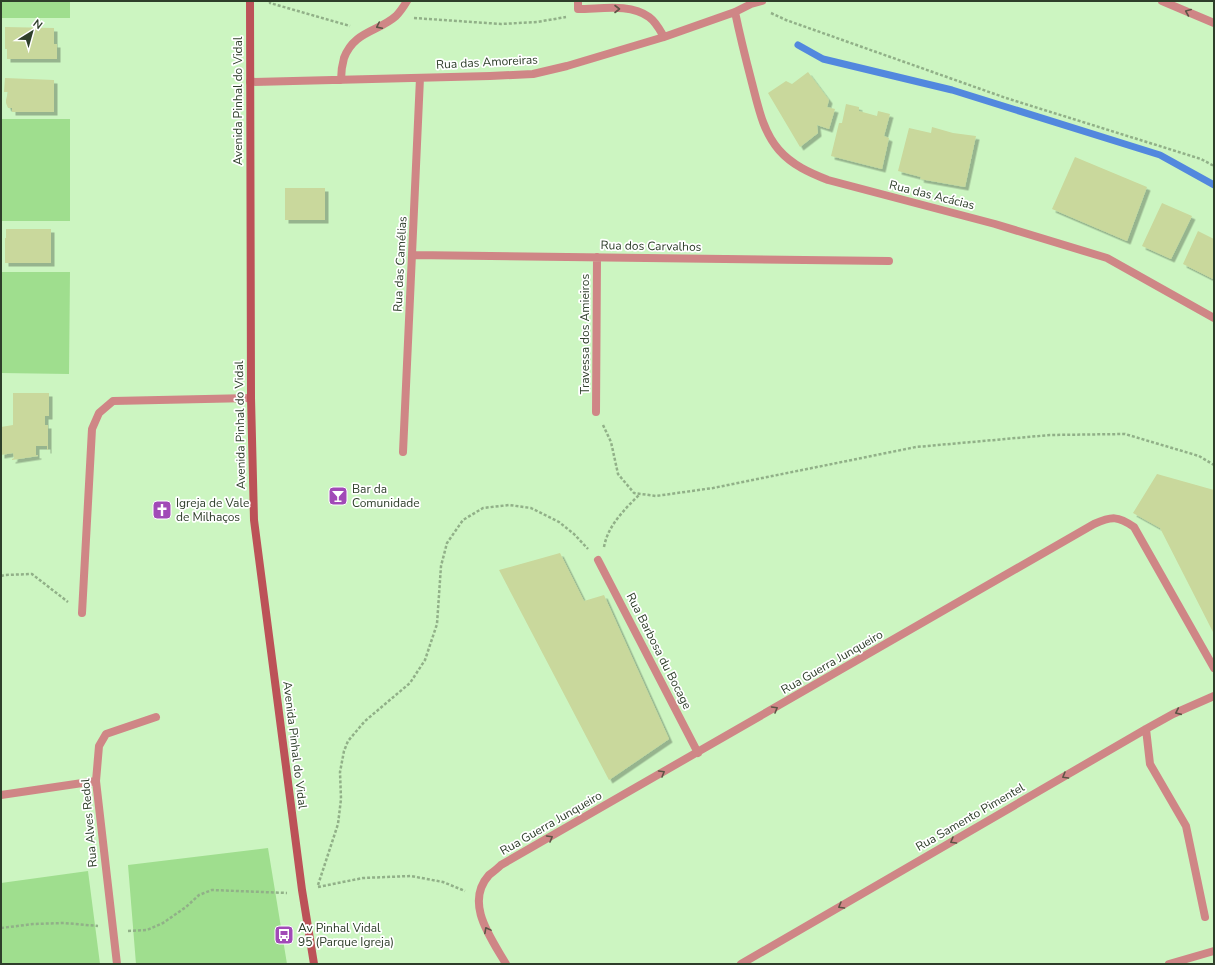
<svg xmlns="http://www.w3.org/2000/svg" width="1215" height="965" font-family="'Nunito Sans',sans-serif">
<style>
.green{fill:#9fde8e}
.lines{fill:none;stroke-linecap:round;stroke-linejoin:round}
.stream{stroke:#5288de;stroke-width:7}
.building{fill:#c9d89c;filter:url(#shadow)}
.path{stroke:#91b088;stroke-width:2.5;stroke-dasharray:3 2;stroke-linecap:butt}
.lane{stroke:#cf8686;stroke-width:8}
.street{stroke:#cf8686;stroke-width:8}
.secondary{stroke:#bc5258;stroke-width:8}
.oneway{stroke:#5e5446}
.labels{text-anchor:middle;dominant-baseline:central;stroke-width:3.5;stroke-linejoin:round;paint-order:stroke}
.street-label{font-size:12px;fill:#2e3e2a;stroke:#fff}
.poi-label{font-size:12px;fill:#2e3e2a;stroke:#fff;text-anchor:start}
</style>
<defs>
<filter id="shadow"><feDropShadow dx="3.5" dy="3.5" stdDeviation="0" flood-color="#0004"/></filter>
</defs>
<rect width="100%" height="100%" fill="#ccf5c1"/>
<path class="green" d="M1,1H70V18H1Z
M1,119H70V221H1Z
M1,272H70L69,374L1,373Z
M268,848L287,964H136L128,865Z
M88,871L100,964H1V883Z"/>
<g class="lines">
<path class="stream" d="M798,45L823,59L952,90L1160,155L1214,185"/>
</g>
<path class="building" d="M5,27L54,28V44H57V59H7V49H5Z
M808,72L829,100L827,107L835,109L829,129L817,125L818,133L800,147L768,93L786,81L792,84Z
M5,78L54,80V112H12V108H8L6,103V100L8,92H4Z
M846,104L859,107V111L877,116L878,111L890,114L884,136L889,138L882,169L831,156L839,123H842Z
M932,127L953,133L976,136L965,187L920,179L921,177L898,171L909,128L931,133Z
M1075,157L1147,187L1127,241L1052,209Z
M285,188H325V220H285Z
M1162,203L1192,216L1171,259L1142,246Z
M6,229H51V263H5V238H6Z
M1198,231L1214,239L1213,279L1183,264Z
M13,393H49V416H45V425H48V450H47V446H36V455H38V456L12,460V459L14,458L13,453L1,455V427L13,425Z
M1157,474L1214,490V634L1160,528L1133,513Z
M560,553L584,601L604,595L669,739L609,780L499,570Z"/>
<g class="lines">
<path class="path" d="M270,1V3L350,26
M771,13L786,20L1006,98L1201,159L1214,166
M414,18L501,24L537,22L566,17
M603,425L611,442L618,474L634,493L656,496L713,488L916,447L1050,435L1125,434L1199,456L1214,465
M604,547C608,525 625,509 640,494
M1,576L5,575L32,574L68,602
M318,885L338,824L341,799L340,772L344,751L348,741L365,721L410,683L425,660L437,624L441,566L447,543L463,520L483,508L509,505L531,508L559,522L574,534L588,549
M318,887L363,878L411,876L443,882L465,891
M1,928L33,924L64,923L98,926
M128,931L147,930L163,923L186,907L199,895L212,890L287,893"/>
<path class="lane" d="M82,613L92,429L99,413L113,401L251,398"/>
<path class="street" d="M578,1V9C601,9 630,3 649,17C656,22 660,30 664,37
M1162,1L1214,23
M735,12C740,36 746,60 752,83C758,106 763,132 779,150C792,165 810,173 828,180L995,224L1107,258L1214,318
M341,80C341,73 342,65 344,58C354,31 378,32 396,16C400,12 404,6 407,1
M250,82L490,76L533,74L567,66L664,37L735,12L751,4L762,1
M412,255L889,261
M596,412L597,257
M403,452L420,78
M598,560L698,753
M1146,729L1150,764L1186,826L1205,917
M1,795L96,781
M117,964L96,781L99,746L106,734L156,717
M506,964C491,938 464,903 489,875C493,872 497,869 501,865L1094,524C1112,516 1118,516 1134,527L1214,668
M741,964L1146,729L1173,714L1214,696
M1169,964L1214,951"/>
<path class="secondary" d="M250,1L251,398L254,520L302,890L314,964"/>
</g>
<defs><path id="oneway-chevron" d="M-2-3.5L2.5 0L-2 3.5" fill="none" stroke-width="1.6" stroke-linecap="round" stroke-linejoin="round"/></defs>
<g class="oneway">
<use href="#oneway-chevron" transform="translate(617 9)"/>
<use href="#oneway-chevron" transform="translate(1188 12) rotate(-157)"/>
<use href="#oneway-chevron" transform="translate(379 26) rotate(154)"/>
<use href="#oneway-chevron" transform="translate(775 709) rotate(-30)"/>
<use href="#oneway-chevron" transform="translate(1178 712) rotate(156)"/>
<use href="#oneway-chevron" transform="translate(662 773) rotate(-30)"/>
<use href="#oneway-chevron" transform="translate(1065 776) rotate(150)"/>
<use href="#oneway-chevron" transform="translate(550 838) rotate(-30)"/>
<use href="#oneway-chevron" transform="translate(953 841) rotate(150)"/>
<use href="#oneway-chevron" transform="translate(841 906) rotate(150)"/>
<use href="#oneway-chevron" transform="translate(487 930) rotate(-118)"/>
</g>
<defs>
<g id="bar-square" transform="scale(1)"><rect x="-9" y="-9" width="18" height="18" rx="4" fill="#a14ab7" stroke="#fff"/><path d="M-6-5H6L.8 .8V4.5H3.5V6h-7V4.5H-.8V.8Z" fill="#fff"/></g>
<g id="church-square" transform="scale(1)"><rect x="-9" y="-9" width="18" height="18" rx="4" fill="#a14ab7" stroke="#fff"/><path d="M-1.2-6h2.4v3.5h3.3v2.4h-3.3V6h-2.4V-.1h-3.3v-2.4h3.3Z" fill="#fff"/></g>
<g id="bus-square" transform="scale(1)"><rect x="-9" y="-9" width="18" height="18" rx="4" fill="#a14ab7" stroke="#fff"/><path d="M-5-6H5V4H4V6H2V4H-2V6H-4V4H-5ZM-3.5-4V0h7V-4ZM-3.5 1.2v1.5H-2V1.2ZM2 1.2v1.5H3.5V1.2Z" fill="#fff"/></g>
</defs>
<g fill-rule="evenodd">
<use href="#bar-square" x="338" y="496"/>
<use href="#church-square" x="162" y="510"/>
<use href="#bus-square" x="284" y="935"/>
</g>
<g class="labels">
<g class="street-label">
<text transform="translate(487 62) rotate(-3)">Rua das Amoreiras</text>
<text transform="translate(238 101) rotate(-90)">Avenida Pinhal do Vidal</text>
<text transform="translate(932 195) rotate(14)">Rua das Acácias</text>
<text transform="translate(651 246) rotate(1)">Rua dos Carvalhos</text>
<text transform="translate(400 264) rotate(-87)">Rua das Camélias</text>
<text transform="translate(585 334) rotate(-90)">Travessa dos Amieiros</text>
<text transform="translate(240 425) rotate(-91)">Avenida Pinhal do Vidal</text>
<text transform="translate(659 651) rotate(63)">Rua Barbosa du Bocage</text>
<text transform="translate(832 662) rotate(-30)">Rua Guerra Junqueiro</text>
<text transform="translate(295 745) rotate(83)">Avenida Pinhal do Vidal</text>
<text transform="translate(970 817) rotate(-30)">Rua Samento Pimentel</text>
<text transform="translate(89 823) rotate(-95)">Rua Alves Redol</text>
<text transform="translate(551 823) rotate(-30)">Rua Guerra Junqueiro</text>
</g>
<g class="poi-label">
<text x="352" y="489">Bar da<tspan x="352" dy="14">Comunidade</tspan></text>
<text x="176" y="503">Igreja de Vale<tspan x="176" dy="14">de Milhaços</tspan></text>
<text x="298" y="928">Av Pinhal Vidal<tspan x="298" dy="14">95 (Parque Igreja)</tspan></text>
</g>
</g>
<rect width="1215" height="965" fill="none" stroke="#2e3e2a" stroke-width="4"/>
<g transform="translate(32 32) rotate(37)" stroke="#ffffff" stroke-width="3" paint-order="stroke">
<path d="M0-3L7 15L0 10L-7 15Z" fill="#2e3e2a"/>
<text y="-6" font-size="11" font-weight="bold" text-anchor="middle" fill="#2e3e2a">N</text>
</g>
</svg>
